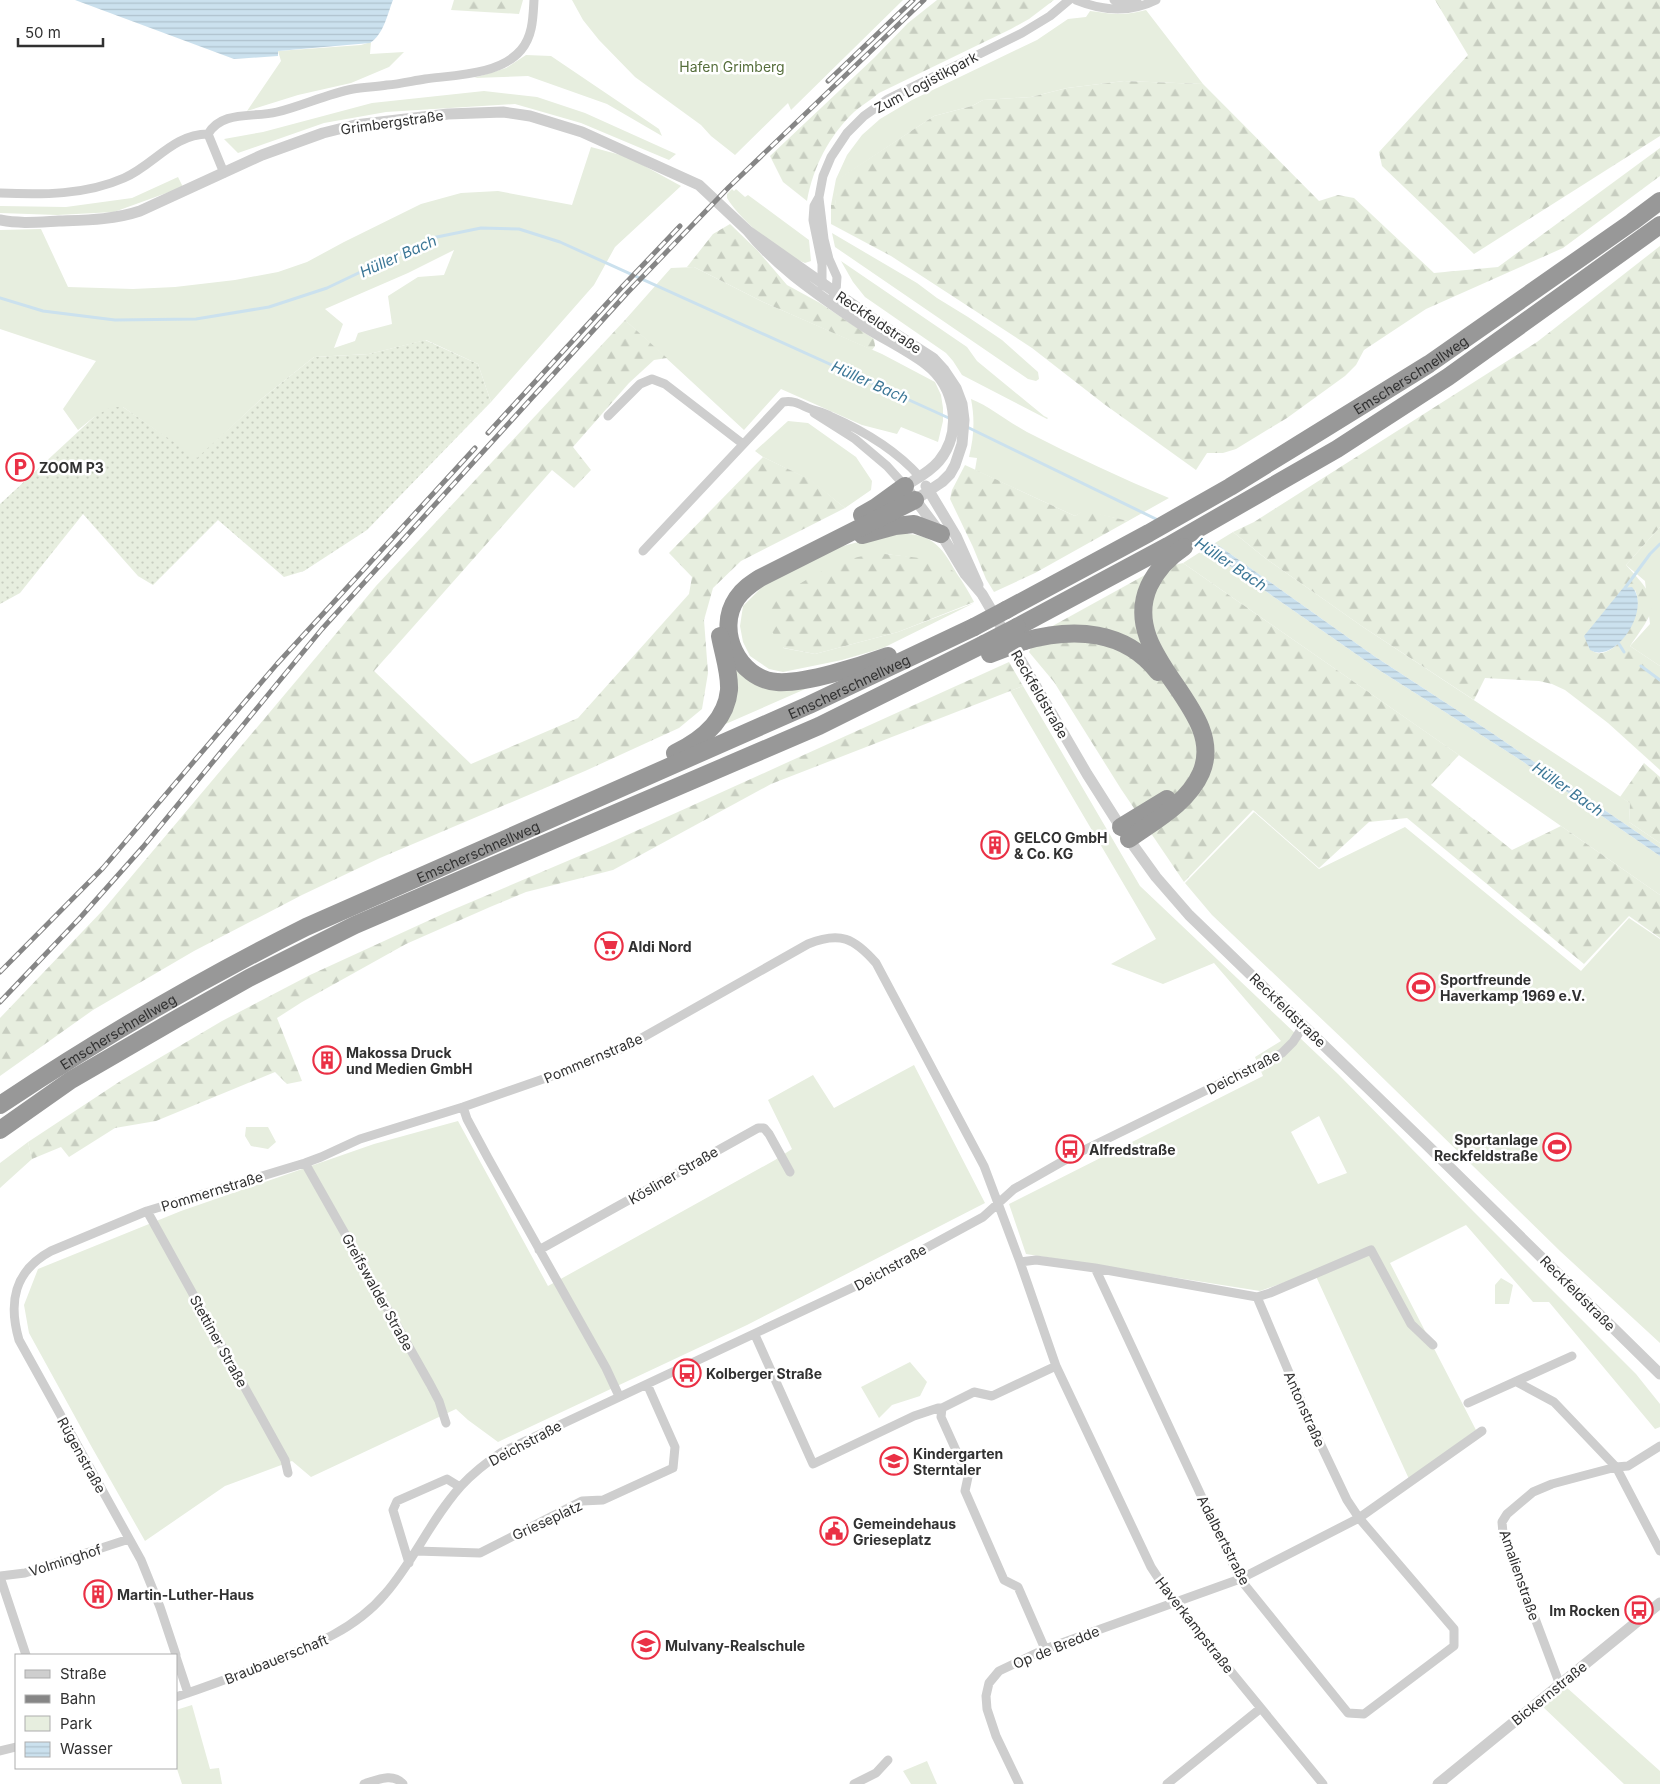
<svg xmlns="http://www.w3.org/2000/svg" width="1660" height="1784" font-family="Inter,sans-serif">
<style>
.green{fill:#e7eedf;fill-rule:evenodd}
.forest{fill:url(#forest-firs);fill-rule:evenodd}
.garden{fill:url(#garden-dots)}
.water{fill:url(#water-rules)}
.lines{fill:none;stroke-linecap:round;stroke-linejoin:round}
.stream{stroke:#cbe1ee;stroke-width:3}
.minor{stroke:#cecece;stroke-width:9}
.tertiary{stroke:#cecece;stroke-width:11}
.motorway{stroke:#989898;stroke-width:18}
.rail-casing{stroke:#868686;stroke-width:5}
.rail{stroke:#fff;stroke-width:3;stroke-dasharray:9;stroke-linecap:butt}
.motorway-bridge{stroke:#989898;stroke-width:18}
.labels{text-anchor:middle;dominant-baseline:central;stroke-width:5;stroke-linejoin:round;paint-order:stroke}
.park-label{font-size:14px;fill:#566e3c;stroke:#fff}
.street-label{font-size:14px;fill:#313131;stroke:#fff}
.poi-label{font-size:14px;font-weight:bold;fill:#313131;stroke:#fff;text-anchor:start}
.water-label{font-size:15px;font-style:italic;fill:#3b7696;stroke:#fff}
</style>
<defs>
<pattern id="forest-firs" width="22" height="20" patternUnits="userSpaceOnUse" patternTransform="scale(1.25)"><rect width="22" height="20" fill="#e7eedf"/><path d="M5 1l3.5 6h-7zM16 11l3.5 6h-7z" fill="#c7cdc0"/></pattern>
<pattern id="garden-dots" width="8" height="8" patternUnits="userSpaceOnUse" patternTransform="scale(1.25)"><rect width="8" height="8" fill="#e7eedf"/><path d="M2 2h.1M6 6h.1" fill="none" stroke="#c7cdc0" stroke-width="1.8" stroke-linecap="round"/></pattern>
<pattern id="water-rules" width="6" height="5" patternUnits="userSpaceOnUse" patternTransform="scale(1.25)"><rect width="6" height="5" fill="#cbe1ee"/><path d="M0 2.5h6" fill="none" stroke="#afc2cd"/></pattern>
</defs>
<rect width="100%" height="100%" fill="#fff"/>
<path class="green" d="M572,0H903L791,110L788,103L735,155L711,136L701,125L635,77L599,40L583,20Z
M1146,10L1203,84L1124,81L1067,88L1031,97L983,100L972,106L934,116L839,179L835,206L831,205L836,179L847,155L862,135L880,119L912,100L1037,40L1068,19L1086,17L1090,11C1112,14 1123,16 1146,10Z
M371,42L370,54L404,52L389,67L351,83L298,95L247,111L281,61L278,51L361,45Z
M526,55L551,56L659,129L662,136L607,104L528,76L474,78L506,68Z
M484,91L537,97L585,113L676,154L669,160L581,123L515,104L386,112L324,123L238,153L224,139L263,132L372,103Z
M591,147L628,157L681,186L615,247L594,285L491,402L478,364L426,340L369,354L314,357L260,400L197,459L123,407L94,417L78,430L63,409L96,361L0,329V230L41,229L68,287L133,289L175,287L235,280L278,272L307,262L344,242L421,204L461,193L498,191L572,205ZM454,250L444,275L418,277L388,296L392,324L358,333L355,341L334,348L343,324L325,309L408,273Z
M178,177L183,187L114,212L57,215L0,213V206L66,207L132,198Z
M732,189L734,191L736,189L745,197L748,195L809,240L811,261L805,263C779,253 741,221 727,198V194Z
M832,233L917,283L937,298L968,317L1002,340L1038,372L1039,379L1036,381L1028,379L835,247Z
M841,261L967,347L977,361L1044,416L1048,418L1047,419L962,375L953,361L946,353L865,297L853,282Z
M694,267L763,302L882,354L935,382L941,395L943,408V421L938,442L901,427L897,434L862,425L781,389L744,430L625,320L671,268Z
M971,399C991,407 1008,422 1027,432C1074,456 1121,478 1169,498L1128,521L1084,511L1075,516L975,470L977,458L969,457C974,437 975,419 971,399Z
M788,421L808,423L856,457L872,481L871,490L845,508L810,480L763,457L755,451Z
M1660,527V666L1630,646L1650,624L1645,581L1626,565Z
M907,529L908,534C938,536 945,554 959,577C937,560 912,557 885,554L783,648L815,654L898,632L974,603L883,648L842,660L783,672L769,669L750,656L743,642L740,626L743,606L763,586L832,549Z
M1233,532L1265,558L1363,627L1630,803L1629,822L1660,843V848L1492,733L1374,656L1215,543Z
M1205,549L1379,670L1522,761L1660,856V895L1183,563Z
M731,661L743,673L819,683L721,726Z
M1023,686L1140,886L1338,1074L1474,1212L1636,1374L1660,1404V1427L1655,1429L1549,1302H1533L1466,1225L1390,1263L1476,1430L1409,1479L1314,1272L1260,1291L1026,1254L1009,1204L1263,1076L1255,1057L1281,1041L1214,963L1163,984L1111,964L1156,939L1010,691ZM1319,1116L1347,1173L1318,1184L1291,1132Z
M1254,812L1319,869L1405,827L1581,971L1629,918L1660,939V1343L1560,1251L1348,1044L1212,915L1185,883Z
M914,1065L985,1203L747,1325L498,1442L468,1420L456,1409L311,1477L292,1461L225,1486L145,1541L90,1444L29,1333L24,1305L38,1269L181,1211L374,1144L458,1121L548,1286L775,1160L792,1149L768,1100L813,1075L834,1108Z
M246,1127H268L276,1142L268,1149L251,1146L245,1136Z
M28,1142L32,1159L0,1188V1163Z
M1501,1278L1513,1285L1509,1304H1495V1285Z
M910,1362L927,1382L920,1396L892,1405L879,1418L861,1387Z
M1565,1686L1660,1771V1784H1624L1542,1706Z
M192,1705L210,1769L219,1768L222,1784H182L176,1766V1710Z
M927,1761L937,1784H911L903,1771Z"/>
<path class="forest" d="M454,0H523L519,14L451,10Z
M937,0H1054L1029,19L1011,29L879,93C871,100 862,105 854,112C829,136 813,167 807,201L783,182L770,156L874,58L908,23Z
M1435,0H1660V136L1474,254L1382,166L1379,152L1468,55Z
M1124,81L1203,84L1319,201L1338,195L1354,198L1434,273L1498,267L1660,148V176L1563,248L1426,309L1364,350L1356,365L1345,376L1287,418L1236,449L1223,453H1207L1196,470L1104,404L1032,348L891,256L831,224V205H835L838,179L934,116L972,106L983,100L1031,97L1067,88Z
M730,224L757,250L787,285L820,303L874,339L875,346L872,350L763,302L694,267H687L713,234Z
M1660,246V527L1626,565C1660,602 1660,604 1630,646L1660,666V770L1608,723L1565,690L1552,684L1539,681L1485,678L1474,700L1363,627L1265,558L1233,532L1254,522L1537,342ZM1635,590C1648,618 1605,673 1588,646Z
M625,320L667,358L654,360L629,383L573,447L591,470L574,488L552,470L374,671L471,764L578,718L689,594L692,577L669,553L763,457L811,480L845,508L741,561L713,588L704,620L708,673L702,709L679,728L585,771L380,858L302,895L194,951L93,1010L0,1076V1018L104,909L376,586Z
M965,465L1075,516L1084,510L1128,521L1035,573L994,592L986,579L973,547L950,499L952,490Z
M885,554C909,557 944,557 960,578C965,586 970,594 974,602L898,632L815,654L784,648L767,625V607C794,586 825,566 858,557C867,555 876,555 885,554Z
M1183,563L1459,755L1431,785L1512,850L1561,826L1660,895V938L1629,916L1584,964L1407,818L1369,822L1319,868L1253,810L1184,882L1121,789L1054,682L1029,652L1038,634L1154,570Z
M1009,662L1023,686L771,784L613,870L526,892L490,907L406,944L302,1002L277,1018L302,1081L287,1084L275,1072L156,1121L115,1128L69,1157L61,1147L32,1159L28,1142L122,1080L222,1021L310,975L445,913L605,845Z
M1644,763L1660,777V843L1629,822L1630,803L1620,797Z"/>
<path class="garden" d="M425,340L478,364L491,402L367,530L304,571L284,577L218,520L153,585L138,576L83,514L20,593L0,604V504L94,417L111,407H123L197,458L260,400L314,357L369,354Z"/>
<path class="water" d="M75,0H393C387,15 384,34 370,43L278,51V56L234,59Z
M1215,543L1374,656L1492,733L1660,848V856L1522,761L1379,670L1205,549Z
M1632,587C1652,608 1616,665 1590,650L1584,636L1623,588Z"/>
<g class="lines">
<path class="stream" d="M0,298L43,311L115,320L196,319L269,307L327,288L432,238L481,228L519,229L560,242L951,419
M965,426L1160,521
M1194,538L1213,549
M1625,588L1650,554L1660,544
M1619,644L1624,652
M1641,666L1660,680"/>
<path class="minor" d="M1076,0C1103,11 1130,13 1156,0
M1114,0L1120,2L1137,0
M208,134C222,110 253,118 277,112C302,106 327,94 353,89C364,87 376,87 387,85C400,84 412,81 425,79C454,75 500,75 521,50C533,36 533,17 534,0
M208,134L224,173
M0,193C42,195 86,195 124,178C154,165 173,134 208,134
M819,198L824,239L829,259L837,277L836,292L833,296
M822,286V264L813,220L814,206L819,197L823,176L831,157L847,133L864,116L888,99L1022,33L1050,16L1069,0
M814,413L855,439L887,466L905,486
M608,416L640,384L652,379L665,384L743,444
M643,551L783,402C793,400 799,404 808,408C815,411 823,412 830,416C862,430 896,450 920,477
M463,1107L467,1119L488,1158L606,1368L619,1396
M305,1163L430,1384L439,1401L446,1423
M147,1211L285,1460L288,1473
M539,1250L758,1128H764L769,1134L790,1172
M1020,1262L1036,1260L1095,1268L1257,1297L1270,1293L1371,1250L1411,1324L1433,1345
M1095,1268L1240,1579L1348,1713L1364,1714L1454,1646V1629L1359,1518L1347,1500L1310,1422L1257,1297
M755,1335L813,1464L914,1416L938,1408H942L974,1392L992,1396L1056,1366
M1517,1382L1554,1402L1616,1467L1660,1551
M1468,1403L1572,1356
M942,1408L941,1417L968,1477L965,1491L1004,1580L1018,1587L1045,1649
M416,1551L480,1553L582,1501L603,1500L673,1468L675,1447L647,1384
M409,1563L393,1510L397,1501L447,1479L460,1487
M0,1576L25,1573L129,1539
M0,1577L26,1655
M176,1655L160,1607L141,1560L19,1340C8,1302 14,1271 51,1251L147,1211L305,1163L321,1157L360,1139L463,1107L569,1070L624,1048L808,944C840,931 854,938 876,963L984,1166L1020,1262L1056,1366L1151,1567L1174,1602L1323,1784
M176,1657L188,1693
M1560,1685L1503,1533L1502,1522L1507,1514L1533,1492L1552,1484L1616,1467L1628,1466L1660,1446
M176,1697C206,1687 236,1676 265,1664C309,1647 354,1631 385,1594C414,1561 431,1519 461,1486C473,1473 487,1462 502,1452L856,1286L983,1217L1014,1189L1072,1156L1282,1053L1293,1042L1304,1025
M0,1751L16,1747
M364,1784C377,1780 393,1772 403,1784
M854,1784L876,1773L888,1760
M1019,1784L996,1736L987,1709L986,1696L989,1683L999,1671L1045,1649L1240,1579L1359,1518L1482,1431
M1167,1784L1261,1708"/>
<path class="tertiary" d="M0,220C19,224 39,222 59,221C86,220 113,220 140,211L262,155L323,133L355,125L448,114L503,112L530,116L582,132L699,185L748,231L882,325L933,358L944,370L956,388L962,404L964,420L962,444L955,465L950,474L942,482L915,500
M748,231C775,265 813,291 849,316C873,334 902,346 926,364C956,387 963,432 939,461C930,472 916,479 905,486L941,534L965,574L982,594L1087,774L1125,834L1156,877L1189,915L1429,1147L1660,1374
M926,486L956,536L978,585
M1438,1784L1660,1603"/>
<g class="motorway">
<path d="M862,515L876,507L905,486"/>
<path d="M862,535L895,526L914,524L941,534"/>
<path id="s1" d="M1006,610L1149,533L1230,487L1298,445L1429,364L1632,222L1660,201"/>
<path d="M1017,627L1168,546L1337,449L1448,377L1660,225"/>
<path d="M1024,641C1074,627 1125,630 1158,672"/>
<path d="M888,656C861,666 805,684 777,682C738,679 715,630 737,598C743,589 751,584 760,578L915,500"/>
<path d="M675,753C700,741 726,721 729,690C730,673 723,653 720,636"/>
<path d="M1121,827L1167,799"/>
<path d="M1129,839C1154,821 1188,803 1201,773C1229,709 1117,657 1149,586C1157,569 1169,557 1184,547"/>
<path id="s2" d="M0,1105C99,1039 200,980 306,927L809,705L974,627"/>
<path d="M0,1130L71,1080L178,1018L249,978L355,925L819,726L984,644"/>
</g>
<g class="rail-casing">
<path id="rail" d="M828,81L913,0
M488,433L622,287L680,226
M0,972L103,868L277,664L475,448
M0,1002L79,919L143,847L322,629L628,292L729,187L924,0"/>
</g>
<use href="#rail" class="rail"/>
<path class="motorway-bridge" d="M974,627L1006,610
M984,644L1017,627
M990,654L1024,641"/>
</g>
<defs>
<g id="parking-ring" transform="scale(1.4375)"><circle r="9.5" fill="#fff" stroke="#ea3045" stroke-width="1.5"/><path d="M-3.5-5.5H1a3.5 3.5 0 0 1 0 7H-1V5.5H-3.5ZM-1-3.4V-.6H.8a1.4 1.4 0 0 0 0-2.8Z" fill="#ea3045"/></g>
<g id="building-ring" transform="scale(1.4375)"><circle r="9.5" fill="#fff" stroke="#ea3045" stroke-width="1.5"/><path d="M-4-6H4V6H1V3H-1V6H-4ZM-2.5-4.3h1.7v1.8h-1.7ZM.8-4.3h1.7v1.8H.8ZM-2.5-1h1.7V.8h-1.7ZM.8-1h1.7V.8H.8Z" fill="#ea3045"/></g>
<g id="supermarket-ring" transform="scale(1.4375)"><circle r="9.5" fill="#fff" stroke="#ea3045" stroke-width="1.5"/><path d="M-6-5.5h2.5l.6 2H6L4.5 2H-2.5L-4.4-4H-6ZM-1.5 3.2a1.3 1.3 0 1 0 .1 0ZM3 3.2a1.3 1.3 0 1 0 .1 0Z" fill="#ea3045"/></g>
<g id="stadium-ring" transform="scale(1.4375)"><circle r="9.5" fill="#fff" stroke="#ea3045" stroke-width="1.5"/><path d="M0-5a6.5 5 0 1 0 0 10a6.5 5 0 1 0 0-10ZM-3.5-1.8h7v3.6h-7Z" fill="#ea3045"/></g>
<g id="bus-ring" transform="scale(1.4375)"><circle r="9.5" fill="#fff" stroke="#ea3045" stroke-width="1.5"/><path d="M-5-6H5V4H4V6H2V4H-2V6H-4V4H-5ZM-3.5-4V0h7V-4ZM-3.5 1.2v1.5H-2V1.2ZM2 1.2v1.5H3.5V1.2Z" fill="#ea3045"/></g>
<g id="school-ring" transform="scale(1.4375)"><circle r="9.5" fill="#fff" stroke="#ea3045" stroke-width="1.5"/><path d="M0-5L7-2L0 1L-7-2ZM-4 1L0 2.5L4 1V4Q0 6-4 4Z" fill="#ea3045"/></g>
<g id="civic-ring" transform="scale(1.4375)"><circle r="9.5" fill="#fff" stroke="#ea3045" stroke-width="1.5"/><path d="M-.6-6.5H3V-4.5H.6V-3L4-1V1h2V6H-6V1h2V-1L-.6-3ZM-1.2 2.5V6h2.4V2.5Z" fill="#ea3045"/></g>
</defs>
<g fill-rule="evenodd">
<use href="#parking-ring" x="20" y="467"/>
<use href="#building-ring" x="995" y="845"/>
<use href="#supermarket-ring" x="609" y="946"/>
<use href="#stadium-ring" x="1421" y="987"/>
<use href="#building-ring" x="327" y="1060"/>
<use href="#stadium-ring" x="1557" y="1147"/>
<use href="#bus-ring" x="1070" y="1149"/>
<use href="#bus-ring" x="687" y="1373"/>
<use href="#school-ring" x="894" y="1461"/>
<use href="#civic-ring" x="834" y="1531"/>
<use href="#building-ring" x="98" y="1594"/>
<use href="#bus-ring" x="1639" y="1610"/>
<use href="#school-ring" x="646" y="1645"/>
</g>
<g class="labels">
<g class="park-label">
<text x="732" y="66">Hafen Grimberg</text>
</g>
<g class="street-label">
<text transform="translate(926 82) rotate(-28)">Zum Logistikpark</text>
<text transform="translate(392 122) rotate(-8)">Grimbergstraße</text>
<text transform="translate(879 322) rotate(34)">Reckfeldstraße</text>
<text stroke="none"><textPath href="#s1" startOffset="468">Emscherschnellweg</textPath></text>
<text stroke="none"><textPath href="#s2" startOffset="948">Emscherschnellweg</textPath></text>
<text transform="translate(1040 694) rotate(60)">Reckfeldstraße</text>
<text stroke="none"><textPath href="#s2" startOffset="542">Emscherschnellweg</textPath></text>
<text transform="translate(1288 1010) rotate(44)">Reckfeldstraße</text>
<text stroke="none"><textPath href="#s2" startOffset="139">Emscherschnellweg</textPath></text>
<text transform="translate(593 1058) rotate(-23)">Pommernstraße</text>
<text transform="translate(1243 1072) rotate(-27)">Deichstraße</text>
<text transform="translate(673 1175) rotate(-30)">Kösliner Straße</text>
<text transform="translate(212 1191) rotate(-17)">Pommernstraße</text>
<text transform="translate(890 1267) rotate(-29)">Deichstraße</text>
<text transform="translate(378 1292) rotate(61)">Greifswalder Straße</text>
<text transform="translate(1578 1293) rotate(45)">Reckfeldstraße</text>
<text transform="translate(219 1341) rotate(61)">Stettiner Straße</text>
<text transform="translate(1305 1409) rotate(66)">Antonstraße</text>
<text transform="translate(525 1443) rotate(-28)">Deichstraße</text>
<text transform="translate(82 1455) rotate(61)">Rügenstraße</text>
<text transform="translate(547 1520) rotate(-25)">Grieseplatz</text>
<text transform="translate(1224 1540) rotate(63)">Adalbertstraße</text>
<text transform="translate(65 1560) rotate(-18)">Volminghof</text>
<text transform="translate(1520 1575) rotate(71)">Amalienstraße</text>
<text transform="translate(1195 1625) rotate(52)">Haverkampstraße</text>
<text transform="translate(1056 1647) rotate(-22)">Op de Bredde</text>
<text transform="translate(276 1659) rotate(-22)">Braubauerschaft</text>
<text transform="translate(1549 1693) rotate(-39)">Bickernstraße</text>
</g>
<g class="poi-label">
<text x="39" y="467">ZOOM P3</text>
<text x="1014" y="837">GELCO GmbH<tspan x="1014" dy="16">&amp; Co. KG</tspan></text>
<text x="628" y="946">Aldi Nord</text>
<text x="1440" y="979">Sportfreunde<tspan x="1440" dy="16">Haverkamp 1969 e.V.</tspan></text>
<text x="346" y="1052">Makossa Druck<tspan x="346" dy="16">und Medien GmbH</tspan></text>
<text x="1538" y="1139" text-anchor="end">Sportanlage<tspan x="1538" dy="16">Reckfeldstraße</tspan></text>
<text x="1089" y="1149">Alfredstraße</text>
<text x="706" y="1373">Kolberger Straße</text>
<text x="913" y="1453">Kindergarten<tspan x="913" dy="16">Sterntaler</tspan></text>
<text x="853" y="1523">Gemeindehaus<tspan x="853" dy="16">Grieseplatz</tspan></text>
<text x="117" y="1594">Martin-Luther-Haus</text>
<text x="1620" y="1610" text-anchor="end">Im Rocken</text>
<text x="665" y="1645">Mulvany-Realschule</text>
</g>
<g class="water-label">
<text transform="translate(398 256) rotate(-24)">Hüller Bach</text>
<text transform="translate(870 382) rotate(24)">Hüller Bach</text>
<text transform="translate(1231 564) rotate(34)">Hüller Bach</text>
<text transform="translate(1568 789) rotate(35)">Hüller Bach</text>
</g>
</g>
<rect x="15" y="1654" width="162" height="115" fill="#ffffff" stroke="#adadad"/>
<rect x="25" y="1670" width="25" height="8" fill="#cecece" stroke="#adadad"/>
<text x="60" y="1679" font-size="15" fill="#313131">Straße</text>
<rect x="25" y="1695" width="25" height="8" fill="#868686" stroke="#adadad"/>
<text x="60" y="1704" font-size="15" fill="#313131">Bahn</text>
<rect x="25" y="1716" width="25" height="15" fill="#e7eedf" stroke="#adadad"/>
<text x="60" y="1729" font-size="15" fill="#313131">Park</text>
<rect x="25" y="1742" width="25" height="15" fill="url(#water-rules)" stroke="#adadad"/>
<text x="60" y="1754" font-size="15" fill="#313131">Wasser</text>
<path d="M18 38v8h85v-8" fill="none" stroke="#313131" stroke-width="2.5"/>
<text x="25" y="38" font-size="15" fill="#313131" stroke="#ffffff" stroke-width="4" paint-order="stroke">50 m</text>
</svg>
